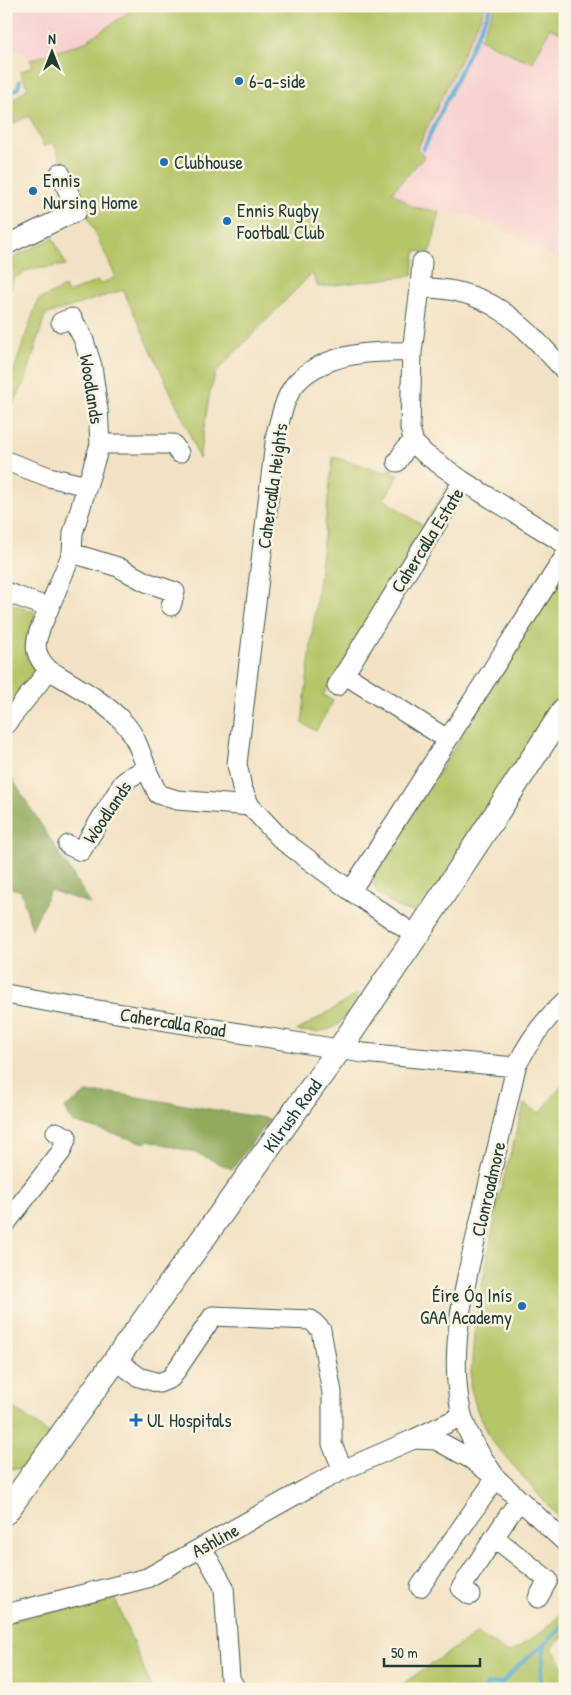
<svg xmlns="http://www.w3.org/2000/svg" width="571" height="1695" font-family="'Patrick Hand',sans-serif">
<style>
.built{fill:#f7d0ce}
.green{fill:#b5c669;stroke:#6a824e}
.forest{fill:#90ab5d;stroke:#587448}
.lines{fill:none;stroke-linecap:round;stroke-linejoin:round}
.stream{stroke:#54aad0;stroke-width:4}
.minor-casing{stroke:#3f564a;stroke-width:21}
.major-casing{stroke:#3f564a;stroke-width:26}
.minor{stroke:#fff;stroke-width:19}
.major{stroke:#fff;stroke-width:24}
.poi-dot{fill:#1f6fb2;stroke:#fcf5e5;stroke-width:2}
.labels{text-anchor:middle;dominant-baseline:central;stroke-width:5;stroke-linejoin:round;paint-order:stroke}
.poi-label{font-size:19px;fill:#1f3d34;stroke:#fcf5e5;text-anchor:start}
.street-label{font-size:19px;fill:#1f3d34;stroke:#fcf5e5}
</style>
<rect width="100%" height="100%" fill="#fcf5e5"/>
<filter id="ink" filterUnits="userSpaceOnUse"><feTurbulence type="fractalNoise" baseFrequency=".02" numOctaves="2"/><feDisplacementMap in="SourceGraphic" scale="10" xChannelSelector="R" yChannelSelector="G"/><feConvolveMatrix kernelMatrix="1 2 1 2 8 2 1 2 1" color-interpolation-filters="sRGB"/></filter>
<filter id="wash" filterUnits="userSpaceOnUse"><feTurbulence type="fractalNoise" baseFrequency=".0096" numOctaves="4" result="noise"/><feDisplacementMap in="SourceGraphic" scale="20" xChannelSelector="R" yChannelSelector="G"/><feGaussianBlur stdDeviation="1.12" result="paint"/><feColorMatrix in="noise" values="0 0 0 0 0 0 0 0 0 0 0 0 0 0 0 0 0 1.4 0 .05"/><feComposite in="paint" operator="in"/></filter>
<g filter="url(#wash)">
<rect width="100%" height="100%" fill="#f2e2c4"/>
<path class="built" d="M6,6H261L34,66L23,50H11L6,40Z
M278,6H565V264L519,237L490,224L466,215L413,207L392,192L414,170Z"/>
<path class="green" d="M138,6H486L417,149L424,157L392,192L413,207L440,212L430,252L415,251L413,275L409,276L318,287L312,273L216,372L210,392L199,459L187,427L123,290L45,315L25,383L6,415V383L9,384L38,300L65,287L68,293L98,281L100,284L116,277L53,142L44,147L29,116L6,127V103L12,100L28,88L20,72L33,66L30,60L85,42Z
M495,6H565V35L550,28L533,62L518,57L480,39Z
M53,238L66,265L29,270L14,278L6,302V261Z
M333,457L385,472L389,468L399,475L384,499L423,526L449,484L450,492L323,695L333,701L316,731L302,723Z
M565,571V695L425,907L419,913L401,909L377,893L374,885V876Z
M6,602L34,612L36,615C30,628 23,642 27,657C28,664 35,668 36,674L6,711Z
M358,994L357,1000L339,1024L330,1029L316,1032L297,1031Z
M564,1083H565V1525L492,1441L477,1410L470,1385L475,1324L482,1287L499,1196L524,1104L540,1113Z
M6,1403L51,1435L31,1464L22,1469L6,1468Z
M115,1599L152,1689H6V1622Z
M565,1610V1636L551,1647L565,1669V1689H535L530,1686L527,1689H395L477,1633L509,1653L542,1632Z"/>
<path class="forest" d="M6,769L91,904L50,890L32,929L21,891L6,886Z
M87,1093H113L270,1119L232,1169L196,1153L148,1140L145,1143L72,1122L65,1108Z"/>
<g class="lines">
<path class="stream" d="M6,96L18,88L20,81
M423,150L491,6
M485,1689L487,1685L502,1683L521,1663L545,1644L565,1624
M539,1689L545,1644"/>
</g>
</g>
<g filter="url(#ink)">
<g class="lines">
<g class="minor-casing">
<path id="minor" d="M6,245L77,211L60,173
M420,288C490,287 521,323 565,371
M61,322L72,318L83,338L92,366L98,409L100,444L87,486
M412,352L420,288L422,262
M100,444H173L179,453
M6,461L49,477L87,486L73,533L72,553
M397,462L406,448L414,443
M6,592L49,608C39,634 26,648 49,670
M49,608L72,553L118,567L146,582L175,592L171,606
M344,674L447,739
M337,686L463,481
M6,724L49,670C74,685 106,702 125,724C136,736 141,754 147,769L132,776L123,783L81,851L68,845
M147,769L148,773L158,794L177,800L250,806
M351,891L565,556
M416,936L351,891L282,840L250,806L242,788L237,764L276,434C281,417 285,394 298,381C327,352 374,351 412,352L410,428L414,443L425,454L463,481L565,544
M6,994L55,1003L363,1053L516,1067
M6,1223L61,1152L67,1137L56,1132
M116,1360L139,1377L159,1383L171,1378L213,1316L311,1320L321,1330L332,1393V1444L343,1470
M416,1439L436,1440L471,1459L496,1478L565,1542
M496,1478C484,1460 468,1437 462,1415C446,1351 467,1275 482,1212C493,1164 505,1116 516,1067C528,1042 544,1020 565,1001
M494,1537L548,1580L538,1598
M202,1548L224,1587L230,1679L236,1689
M420,1587L496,1478
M470,1595L461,1588L519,1500
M6,1614L147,1578L306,1489L343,1470L414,1439L462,1416"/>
</g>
<g class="major-casing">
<g id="major">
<path id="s1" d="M6,1512L339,1050L416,936L565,709"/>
</g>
</g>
<use href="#minor" class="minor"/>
<use href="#major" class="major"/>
</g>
</g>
<g class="poi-dot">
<circle cx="239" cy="81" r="5"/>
<circle cx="164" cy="162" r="5"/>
<circle cx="33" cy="191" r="5"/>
<circle cx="227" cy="221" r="5"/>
<circle cx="522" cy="1306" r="5"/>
<path d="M133.5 1412.5h5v5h5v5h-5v5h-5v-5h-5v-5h5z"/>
</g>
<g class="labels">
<g class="poi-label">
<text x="249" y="81">6-a-side</text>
<text x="174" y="162">Clubhouse</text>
<text x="43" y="180">Ennis<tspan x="43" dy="22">Nursing Home</tspan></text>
<text x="237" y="210">Ennis Rugby<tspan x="237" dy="22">Football Club</tspan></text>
<text x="512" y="1295" text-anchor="end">Éire Óg Inís<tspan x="512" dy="22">GAA Academy</tspan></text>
<text x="147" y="1420">UL Hospitals</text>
</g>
<g class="street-label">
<text transform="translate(92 389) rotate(81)">Woodlands</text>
<text transform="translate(272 486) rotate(-82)">Cahercalla Heights</text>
<text transform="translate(427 540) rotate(-58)">Cahercalla Estate</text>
<text transform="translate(107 812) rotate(-56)">Woodlands</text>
<text transform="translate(173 1022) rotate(9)">Cahercalla Road</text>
<text stroke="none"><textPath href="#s1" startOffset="489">Kilrush Road</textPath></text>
<text transform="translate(488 1189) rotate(-77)">Clonroadmore</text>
<text transform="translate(215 1540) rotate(-29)">Ashline</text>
</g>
</g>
<rect width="571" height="1695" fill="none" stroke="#fcf5e5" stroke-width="25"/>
<g transform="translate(52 52)" stroke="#fcf5e5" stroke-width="4" paint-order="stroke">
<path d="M0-4L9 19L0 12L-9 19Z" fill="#1f3d34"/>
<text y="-8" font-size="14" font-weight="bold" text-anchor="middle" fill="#1f3d34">N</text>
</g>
<path d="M384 1658v8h96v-8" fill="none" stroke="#1f3d34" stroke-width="2.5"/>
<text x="391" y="1658" font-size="15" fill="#1f3d34" stroke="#fcf5e5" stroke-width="4" paint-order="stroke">50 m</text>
</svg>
